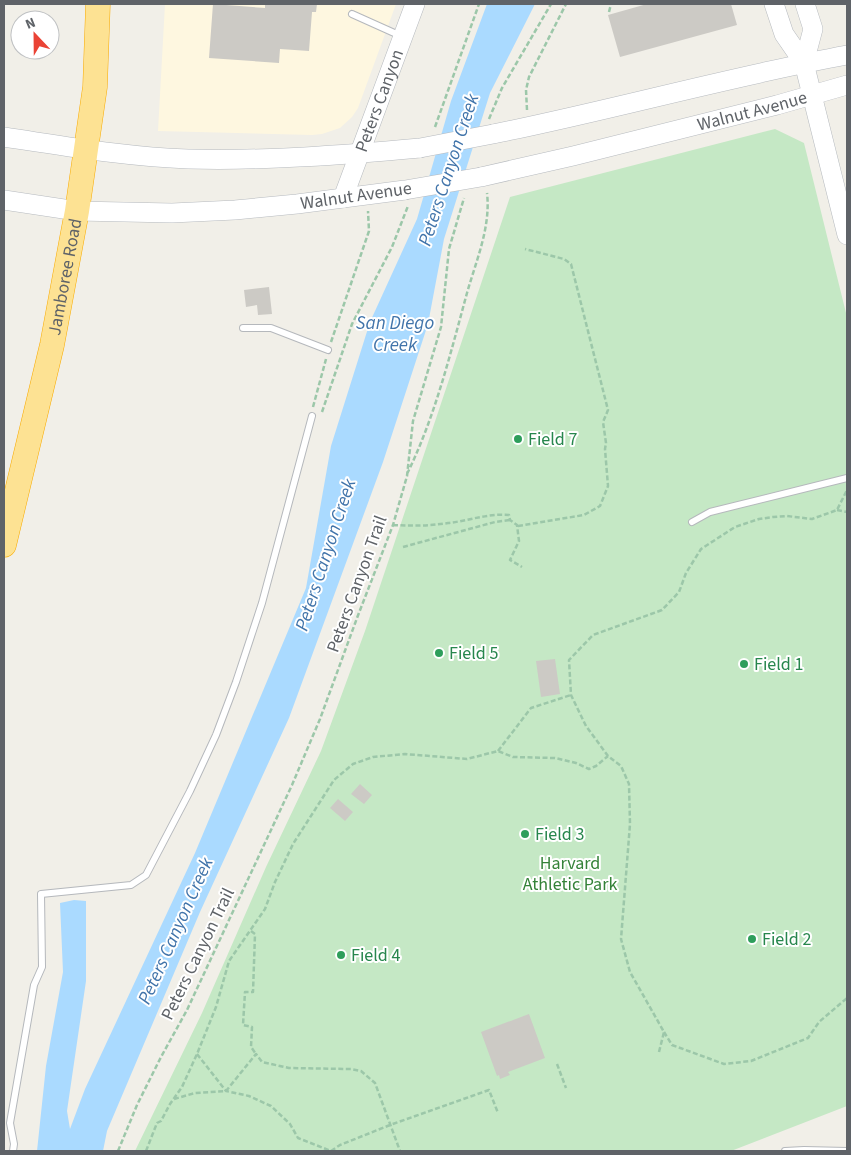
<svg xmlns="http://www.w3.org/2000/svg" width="851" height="1155" font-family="'Source Sans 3',sans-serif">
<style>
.commercial{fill:#fef7e0}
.green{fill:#c5e8c5}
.water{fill:#aadaff}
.building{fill:#cccac5}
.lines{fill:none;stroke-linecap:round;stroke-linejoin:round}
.lane-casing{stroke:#b5b8bc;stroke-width:8}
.secondary-casing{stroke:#b6babf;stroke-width:20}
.highway-casing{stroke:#f9ab00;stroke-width:25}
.path{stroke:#9cc7a9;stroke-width:2.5;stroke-dasharray:5 2.5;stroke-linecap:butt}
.lane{stroke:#fff;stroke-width:6}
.secondary{stroke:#fff;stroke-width:19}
.highway{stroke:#fde293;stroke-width:24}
.secondary-bridge-casing{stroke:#b6babf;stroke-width:20;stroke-linecap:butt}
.secondary-bridge{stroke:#fff;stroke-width:19}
.leisure-dot{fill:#2e9e5b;stroke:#fff;stroke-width:2}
.labels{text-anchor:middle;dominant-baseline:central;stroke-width:4;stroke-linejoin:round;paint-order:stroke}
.street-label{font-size:18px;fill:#5f6368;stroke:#fff}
.leisure-label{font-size:18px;fill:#27864d;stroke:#fff;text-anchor:start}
.park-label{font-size:18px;fill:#348238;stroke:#fff}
.water-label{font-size:19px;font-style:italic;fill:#4174aa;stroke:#fff}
</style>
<rect width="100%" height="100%" fill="#f1efe8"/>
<path class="commercial" d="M165,4H396L358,108L352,117L340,128L322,134L312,135L158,131Z"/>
<path class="green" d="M775,129L804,143L847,317V1106L731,1151H135L202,1013L266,867L321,751L365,631L510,197Z"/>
<path class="water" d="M487,4H535L490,93L444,239L428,324L383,462L289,718L200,912L107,1131L103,1151H37L46,1066L63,972L60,903L74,900L86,901V981L67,1111L70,1129L85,1089L195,853L306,588L331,446L370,322L417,219L451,101Z"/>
<path class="building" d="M213,4L265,8V4H317L316,12H312L309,51L280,49L279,63L209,58Z
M647,4H731L737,25L620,57L608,15Z
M269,287L272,314L258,315L257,305L246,307L244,290Z
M555,659L560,694L541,697L536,661Z
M360,784L372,795L364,804L351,794Z
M338,799L353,812L345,821L330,808Z
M529,1014L545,1058L508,1072L510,1075L500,1079L499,1075L497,1076L481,1032Z"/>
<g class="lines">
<g class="lane-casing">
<path id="lane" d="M352,14L401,36
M243,328H271L328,350
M692,522L710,512L847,478
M13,1151L14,1144L10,1123L34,985L42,967L41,894L131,885L146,875L190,791L216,735L236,682L262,603L312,416
M785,1151L804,1150L847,1151"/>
</g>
<g class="secondary-casing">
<g id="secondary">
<path d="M774,4L784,34L804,63L847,235"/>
<path d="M804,63L813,29L805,4"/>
<path d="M493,134C612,110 728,77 847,55"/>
<path d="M4,137C65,146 127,157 188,159C266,161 343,155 420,148"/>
<path id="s1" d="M481,177L573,156L777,105L847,85"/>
<path id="s2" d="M343,198L415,4"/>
<path d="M4,200L77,211L172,213L235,210L297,204L405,190"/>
</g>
</g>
<g class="highway-casing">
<g id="highway">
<path id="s3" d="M4,545L52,345L77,211L95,87L98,4"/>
</g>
</g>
<path class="path" d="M609,12L611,4
M527,110L526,90L529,77L566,4
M489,119L502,88L551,4
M435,127L479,4
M331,342L369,231L368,211
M313,407L326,359
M322,412L352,324L392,247L408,206
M407,474C435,417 450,355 467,293C476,261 491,227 487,193
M837,510L847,512
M393,525C411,526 429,526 448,523C468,521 488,513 509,515L510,520L517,525L519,541L510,560L522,567
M518,526L584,515L600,506L608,486L605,449L606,443L603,422L608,410L571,264L564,259L525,249
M403,547L495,522L510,520
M498,751L531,708L571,695
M251,931L255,934L253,992H245L243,1025L252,1027L251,1047L256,1054
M664,1032L672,1045L724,1064L751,1061L808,1038L819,1022L847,998
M659,1052L664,1032L630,972L621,939L630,824L629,784L621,766L608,756L586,726L571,695L569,660L593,635L662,610L679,592L686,573L701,549L735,527L759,519L773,517L787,516L812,519L837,510L847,490
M197,1054L226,1091L249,1096L271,1106L290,1124L298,1138L331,1151L340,1145L390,1125L489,1090L498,1113
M557,1064L566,1088
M174,1099L195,1093L226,1091L256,1054L262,1062L289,1068L351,1069L361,1071L375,1083L400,1151
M118,1151L137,1105L161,1057L187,1010L292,785L320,719L357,618L393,525L407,476L413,421L441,327L449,249L464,198
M146,1151L157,1123L161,1121L170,1104L182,1087L197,1054L216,1007L229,961L265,909L275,882L293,844L334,780L353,764L373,757L405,754L467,759L498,751L513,757L555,758L576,763L589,769L596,766L608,756"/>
<use href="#lane" class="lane"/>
<use href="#secondary" class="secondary"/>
<use href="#highway" class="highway"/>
<g class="secondary-bridge-casing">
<path id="secondary-bridge" d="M420,148L493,134
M405,190L481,177"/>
</g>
<use href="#secondary-bridge" class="secondary-bridge"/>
</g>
<g class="leisure-dot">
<circle cx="518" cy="439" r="5"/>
<circle cx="439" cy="653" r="5"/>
<circle cx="744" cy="664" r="5"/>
<circle cx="525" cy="834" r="5"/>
<circle cx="752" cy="939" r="5"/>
<circle cx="341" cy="955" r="5"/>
</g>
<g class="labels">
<g class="street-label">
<text stroke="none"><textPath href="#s2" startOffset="104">Peters Canyon</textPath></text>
<text stroke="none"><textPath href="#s1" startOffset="279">Walnut Avenue</textPath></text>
<text transform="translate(356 196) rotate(-8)">Walnut Avenue</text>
<text stroke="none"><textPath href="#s3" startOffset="275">Jamboree Road</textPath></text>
<text transform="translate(357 584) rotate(-70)">Peters Canyon Trail</text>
<text transform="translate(198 954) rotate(-64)">Peters Canyon Trail</text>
</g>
<g class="leisure-label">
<text x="528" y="439">Field 7</text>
<text x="449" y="653">Field 5</text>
<text x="754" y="664">Field 1</text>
<text x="535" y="834">Field 3</text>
<text x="762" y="939">Field 2</text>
<text x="351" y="955">Field 4</text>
</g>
<g class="park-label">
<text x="570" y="863">Harvard<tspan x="570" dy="21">Athletic Park</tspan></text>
</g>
<g class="water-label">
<text transform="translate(449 170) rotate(-72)">Peters Canyon Creek</text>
<text x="395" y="323">San Diego<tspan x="395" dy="22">Creek</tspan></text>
<text transform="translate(326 555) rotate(-72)">Peters Canyon Creek</text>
<text transform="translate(176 931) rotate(-66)">Peters Canyon Creek</text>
</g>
</g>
<rect width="851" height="1155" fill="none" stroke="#5f6368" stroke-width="10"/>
<g transform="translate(35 35) rotate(338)"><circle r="24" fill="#ffffff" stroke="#bfc1c3"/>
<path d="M0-4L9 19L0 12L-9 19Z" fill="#ea4335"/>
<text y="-8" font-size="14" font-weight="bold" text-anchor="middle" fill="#5f6368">N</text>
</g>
</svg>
